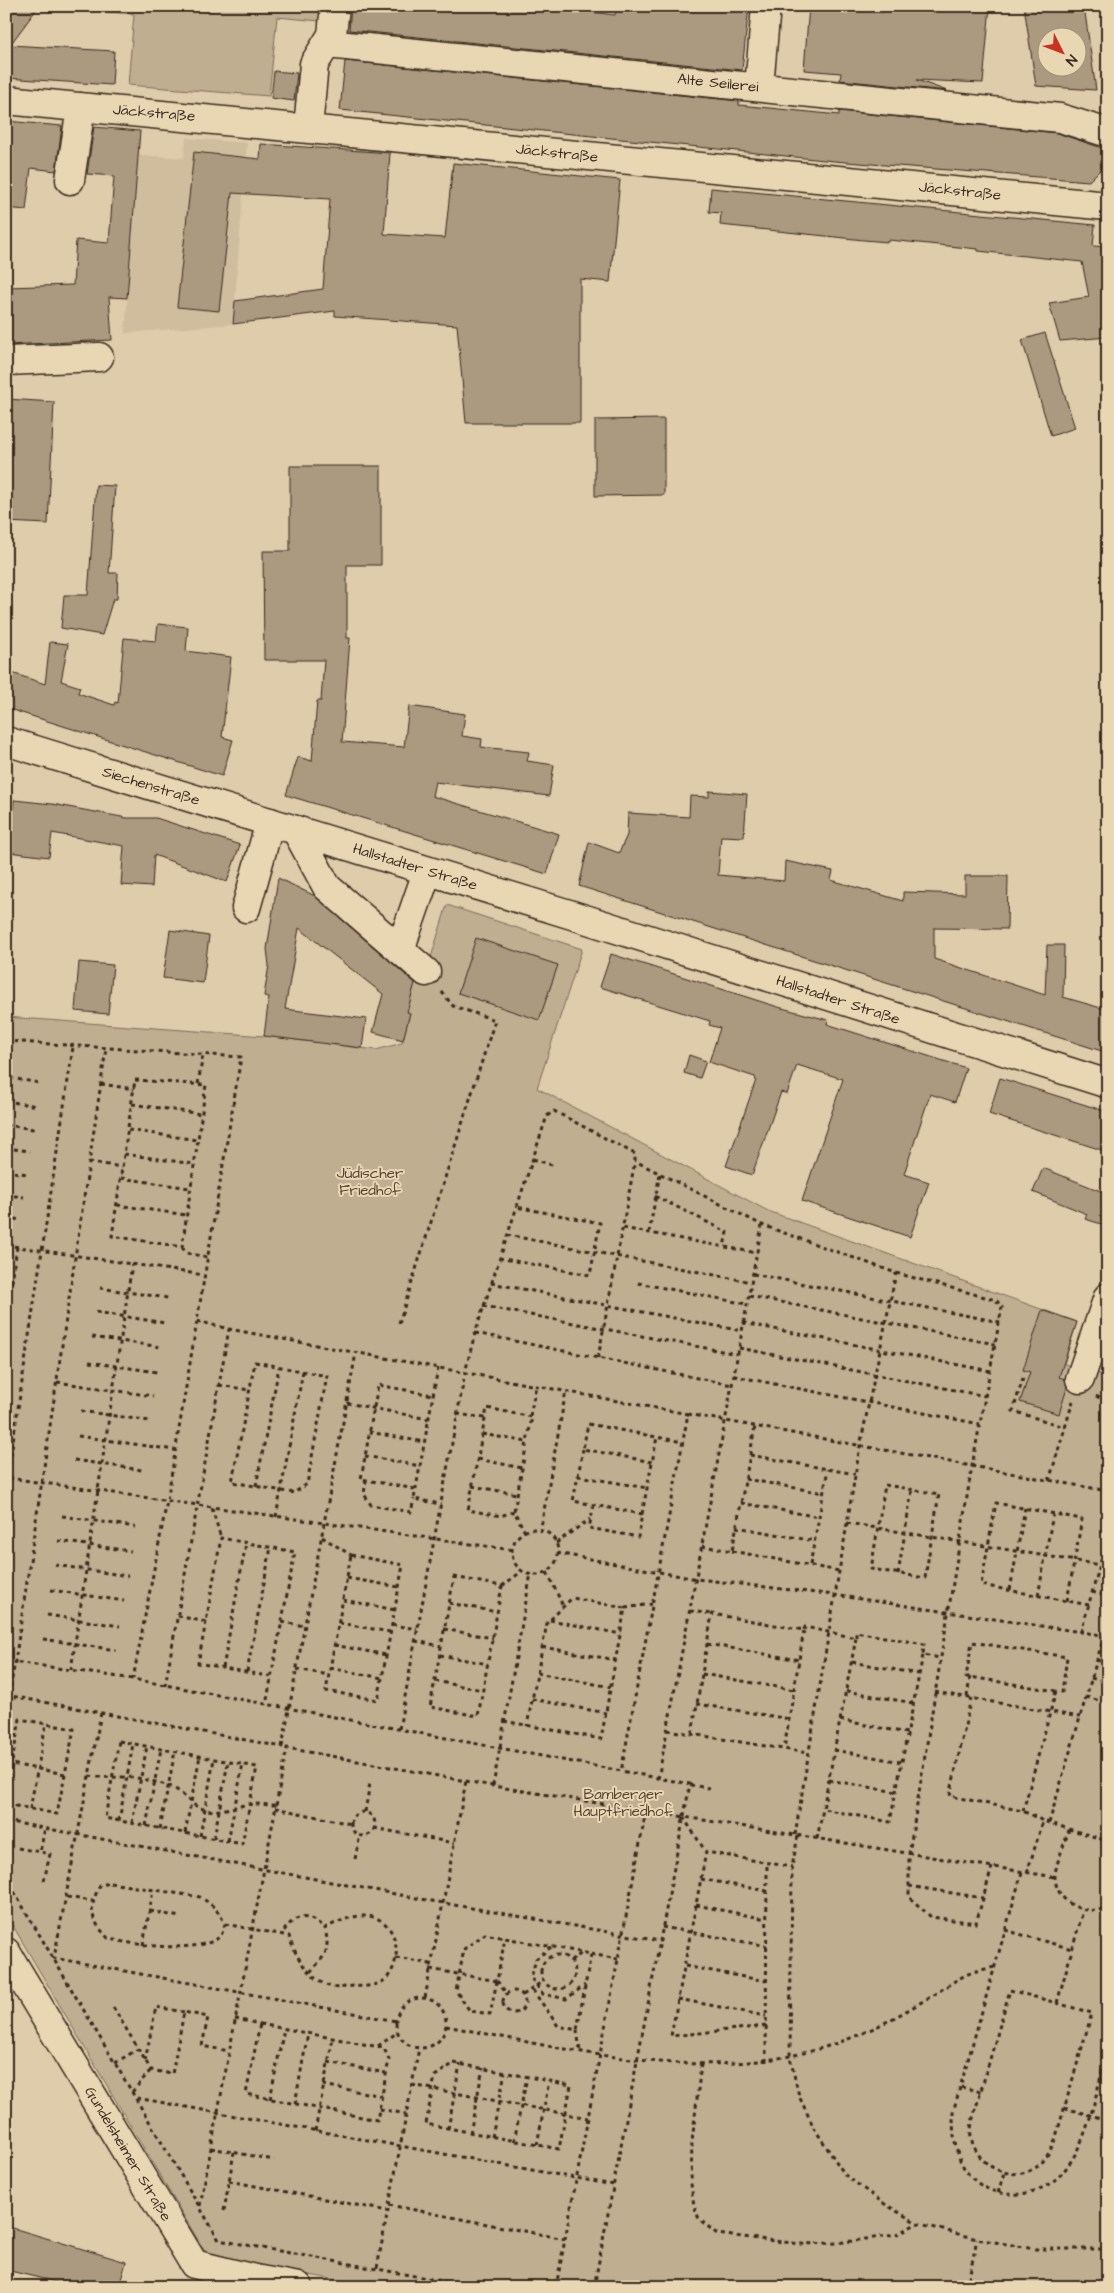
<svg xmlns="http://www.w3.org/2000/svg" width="1114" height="2293" font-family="'Architects Daughter',sans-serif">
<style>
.built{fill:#cfbd9e}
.green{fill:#c0ae91;stroke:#7e6c58}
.building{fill:#ab9980;stroke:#3b2a1e;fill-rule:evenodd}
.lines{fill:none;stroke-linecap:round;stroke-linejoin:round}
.minor-casing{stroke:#3b2a1e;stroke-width:31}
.major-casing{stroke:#3b2a1e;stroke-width:31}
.path{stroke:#3b2a1e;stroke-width:3;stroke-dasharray:4 4;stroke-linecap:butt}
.minor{stroke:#e9d7b4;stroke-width:28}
.major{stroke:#e9d7b4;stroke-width:28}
.labels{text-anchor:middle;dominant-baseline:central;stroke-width:4;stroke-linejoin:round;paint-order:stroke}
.street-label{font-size:15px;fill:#3b2a1e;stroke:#e9d7b4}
.park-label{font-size:15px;fill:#564435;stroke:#e9d7b4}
</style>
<rect width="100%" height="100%" fill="#deccab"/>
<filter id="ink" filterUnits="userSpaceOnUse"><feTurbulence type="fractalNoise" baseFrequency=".02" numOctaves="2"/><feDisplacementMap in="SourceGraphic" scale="10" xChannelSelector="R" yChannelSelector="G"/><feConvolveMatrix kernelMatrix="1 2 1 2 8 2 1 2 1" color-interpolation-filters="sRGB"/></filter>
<g filter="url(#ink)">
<path class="built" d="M186,138L247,143L233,324L125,333L138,155L184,158Z"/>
<path class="green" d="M321,6L320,21L277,17L269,96L128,85L134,14L44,7Z
M6,800H14L6,869Z
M447,905L582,949L537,1088L768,1211L1077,1322L1064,1364L1108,1376V2287H377L208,2257L6,1914V1017L264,1036L376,1050L402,1043L410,1013L407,1012L417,975L425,977Z"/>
<path class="building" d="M6,6H39L10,45L114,51L112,85L6,78Z
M351,6H492L513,8L514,6H542L615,15L616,6H749L742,70L349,30Z
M809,6H990L983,83L917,80L947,91L840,80L841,73L804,70Z
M1024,6H1084L1096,90L1036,86ZM1046,38H1076V68H1046Z
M345,61L739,101V105L839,115V111L1057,133L1108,150V162L1089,181L834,161L340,110Z
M274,71L297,73L294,101L271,98Z
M6,121L62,126L56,171L31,168L26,210L6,208Z
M94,127L140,131L127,298L109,297L112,340L6,345V287L73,285L76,240L109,243L114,176L87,174Z
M261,144L390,153L384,234L445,238L453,163L620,180L610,282L580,279V423H466L457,325L335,316V311L233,324L235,301L323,289L330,199L232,193L219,311L177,307L194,152L260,159Z
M711,188L1095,225L1093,246L1108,247V337L1060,341L1049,303L1089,297L1082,262L978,251V249L889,240L888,242L864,240L720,225L721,213L709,212Z
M1045,333L1075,428L1051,436L1022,340Z
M6,399L54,402L48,524L6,522Z
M664,419V495L595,496V420Z
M290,466H381V565H347V638H350L342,742L404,747L409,706L465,714L462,736L482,739L481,747L529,752L527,761L554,765L549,796L435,782L432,796L559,834L547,874L286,795L298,757L312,761L317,701H321L324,660H264L263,551H290Z
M96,485L115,486L109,573H118L117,599H113L102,635L61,628L64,595H88Z
M158,624L188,627L186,651L231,657L222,737L233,740L222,776L6,708V671L45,684L50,642L68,644L61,681L80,687L78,693L114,705L115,702L118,703L124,638L156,641Z
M709,791L747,794L744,837L721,836L718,875L784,881L785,861L833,871L831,880L903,901V892L965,894V876H1008L1007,929L934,928V959L1045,995L1047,945H1064L1063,997L1108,1010V1053L579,886L589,842L619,853L627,835L628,813L689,817L690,796L709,797Z
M14,800L52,804L127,818H156L240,845L227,882L154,855L152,887L121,885L124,846L52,833L49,857L8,852Z
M278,878L315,896L415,983L407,1012L410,1013L403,1040L373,1032L383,994L299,928L285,1009L366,1019L362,1048L264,1036L269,997L264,996L269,965L267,949Z
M170,930L209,936L203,983L163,978Z
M476,938L558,965L539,1020L458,993Z
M611,954L778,1007L828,1020L827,1024L966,1068L955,1102L930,1094L904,1174L929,1182L910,1237L802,1201L843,1079L797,1065L787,1094L781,1092L752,1175L726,1166L756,1080L755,1077L709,1062L720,1028L709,1025L710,1021L600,987Z
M79,962L113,965L108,1014L75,1011Z
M689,1055L706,1061L700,1078L684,1073Z
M1000,1078L1108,1112V1152L989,1114Z
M1043,1168L1108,1194V1226L1085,1219L1087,1214L1033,1192Z
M1042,1310L1077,1322L1059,1377L1065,1379L1067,1388L1059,1414L1020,1402L1030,1372L1023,1370Z
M6,2226L126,2262L119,2287H77L6,2270Z"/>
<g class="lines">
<g class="minor-casing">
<path id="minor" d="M327,44L1060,118L1108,133
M759,87L766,6
M6,100L1108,206
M308,128L314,64L332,35L335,6
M70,180L81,107
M6,361L99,357
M296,830L327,887L426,972
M246,908L270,822
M400,950L427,872
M1080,1379L1108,1297
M6,1952L194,2264L255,2279L299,2287"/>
</g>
<g class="major-casing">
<path id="major" d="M6,741L569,914L1108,1084"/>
</g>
<path class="path" d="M6,1041L241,1057L167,1501L133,1679
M6,1078H10L6,1105
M10,1078L40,1083
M135,1080L206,1085L182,1247L112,1236Z
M101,1084L134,1089
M198,1084L203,1055
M6,1101L37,1106
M132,1104L201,1114
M6,1125L34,1129
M128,1130L197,1140
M6,1148L30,1151
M124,1154L194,1164
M533,1159L555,1166
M89,1162L122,1167
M6,1171L27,1174
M121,1178L190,1188
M6,1195L24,1197
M655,1196L727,1232L724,1247
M117,1205L186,1215
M6,1218L21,1220
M623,1228L757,1253
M649,1233L660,1173
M507,1235L751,1282
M6,1245L204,1275
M182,1247L186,1253L207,1257
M499,1258L590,1275L600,1223L516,1207
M753,1274L1000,1322
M491,1283L742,1331
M638,1283L747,1304
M100,1288L168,1298
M749,1296L995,1344
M483,1306L737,1354
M96,1312L165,1323
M197,1321L229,1329L688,1414L621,1772
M6,1322L17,1247
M399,1323L495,1020L453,1006L441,991
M743,1323L990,1371
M475,1333L732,1385
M92,1337L161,1347
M739,1348L985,1396
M598,1358L635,1161
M89,1362L157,1372
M255,1362L327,1376L307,1484L294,1493L232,1482Z
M438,1368L414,1499L441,1504
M734,1376L980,1424
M1023,1378L1013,1411L1065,1427
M57,1382L153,1396
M219,1385L249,1390
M1096,1396L1108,1402
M347,1403L428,1419
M81,1411L150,1421
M457,1414L485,1418
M688,1414L1108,1491
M530,1416L536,1386
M369,1432L424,1442
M482,1434L527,1442L532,1417L487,1408L468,1510L501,1516L514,1511
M78,1436L175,1450
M750,1455L755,1426
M365,1456L420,1466
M478,1459L522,1468
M74,1460L142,1470
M652,1462L583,1449L588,1424L683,1442
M578,1476L583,1449
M9,1478L513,1550
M745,1479L824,1493
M366,1480L364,1494L371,1505L411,1512L414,1499
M1049,1481L1073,1401
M885,1485L939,1494L925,1578L871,1569Z
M256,1486L279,1367
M472,1486L517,1494
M6,1487L73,1047
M415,1489L361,1479L378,1385L433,1395
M741,1503L819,1517
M594,1505L589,1528L638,1537L642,1514L573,1501L578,1476L647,1488
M212,1508L221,1538
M642,1514L657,1437
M62,1516L135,1527
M276,1517L303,1371
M847,1523L1100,1565
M736,1527L815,1541
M512 1552a23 23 0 1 1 46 0a23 23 0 1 1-46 0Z
M525,1532L514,1511L527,1442
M540,1532L566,1391
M322,1537L351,1555
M58,1541L131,1551
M556,1543L590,1519
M702,1546L732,1551L750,1455L855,1474
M732,1551L839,1571
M557,1553L697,1579L834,1595L1108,1636
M351,1555L403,1565L378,1700L326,1691Z
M55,1565L128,1576
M810,1565L828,1469
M547,1572L563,1606
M898,1574L912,1490
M454,1577L502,1586L478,1716L430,1707Z
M347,1578L399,1587
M502,1586L521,1572
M51,1590L124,1601
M1010,1590L1025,1508
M1092,1592L1108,1596
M1038,1596L1053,1514
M343,1600L395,1610
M1067,1601L1082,1519L996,1503L981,1585L1089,1605
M449,1603L497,1612
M625,1608L652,1604
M690,1611L712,1614
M47,1615L120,1626
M178,1616L206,1622L221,1538L295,1552L266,1705
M550,1620L621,1634
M206,1622L198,1663L272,1677
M282,1622L305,1626
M339,1623L390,1632
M392,1625L417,1629
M444,1629L493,1638
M804,1630L805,1627L856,1638V1632L924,1644L923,1655L940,1658
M1081,1632L1108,1536
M856,1638L823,1809L890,1822L923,1655
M43,1639L116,1650
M415,1641L441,1646
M707,1644L799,1660
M334,1645L386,1655
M542,1647L616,1660
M440,1655L488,1664
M1096,1660L1108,1664
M852,1662L919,1674
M223,1668L246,1543
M330,1668L382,1678
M297,1669L329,1675
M71,1670L132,1264
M247,1672L271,1547
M537,1673L611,1687
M702,1674L794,1690
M1091,1678L1108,1682
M435,1681L483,1690
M165,1686L229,1329
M846,1691L913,1703
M935,1692L1080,1717
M6,1695L283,1747
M967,1697L970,1677L1062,1692L1067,1657L972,1642L966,1677H970
M1086,1697L1108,1703
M971,1698L950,1796L1023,1811L1043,1821L1108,1841
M532,1699L606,1713
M697,1704L790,1719
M6,1711L15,1662L106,1049
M101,1713L54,1958L396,2021
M840,1720L907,1733
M504,1721L601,1739L625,1608L572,1598L547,1623L527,1726
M399,1729L465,1373L475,1333L547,1116L554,1111L635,1154V1161L762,1225L896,1273L996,1300L1002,1307L972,1466L909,1854V1897L931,1917L976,1923L992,1867
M667,1730L808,1753
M692,1734L712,1614L804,1630L784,1749
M119,1741L257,1767L242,1844L105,1818Z
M282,1747L356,1353
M834,1750L901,1762
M6,1763L65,1774
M89,1776C103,1778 114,1777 128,1777C141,1778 157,1782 169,1786C185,1792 189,1807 207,1810C220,1812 232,1807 245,1805C255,1803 265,1805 276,1805
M658,1779L762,1225
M829,1780L896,1792
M690,1785L709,1788
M493,1786L531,1573
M6,1793L20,1719L74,1729L57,1814L6,1804
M275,1808L351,1824
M30,1809L46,1724
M1023,1811L1056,1691
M365,1812L370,1783
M351 1824a12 12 0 1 1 24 0a12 12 0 1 1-24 0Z
M683,1817L706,1852
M6,1821L443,1903L660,1941L690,1784L133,1679L15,1662
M119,1821L133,1744
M132,1823L147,1746
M1049,1823L1104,1636
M146,1826L161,1749
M374,1828L454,1843
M160,1829L175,1751
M1069,1829C1066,1841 1054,1867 1055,1878C1057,1904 1086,1917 1108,1907
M185,1833L200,1756
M795,1835L860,1446L896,1273
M200,1836L214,1759
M798,1836L792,1867L790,2057L799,2096L814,2128L845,2175L883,2203L917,2223L977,2239L1035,2249H1108
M214,1838L228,1762
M817,1839L823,1809
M1103,1839L1108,1821
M228,1841L243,1764
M18,1848L40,1852
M355,1859L360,1835
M1022,1872L953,2112C953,2133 954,2153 966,2171C991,2205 1044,2200 1067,2167C1090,2136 1097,2087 1108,2049
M1027,1873L1043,1821
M6,1878L219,2240L475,2287
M701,1879L767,1891
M44,1881L50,1854L40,1852L45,1828
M110,1883L200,1897C212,1904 219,1911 225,1924C224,1927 223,1932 221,1935C206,1955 129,1945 108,1938C90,1919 88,1909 100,1885Z
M909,1886L983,1898
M67,1897L92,1901
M696,1905L766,1919
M150,1911L180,1917
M225,1924L289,1936C295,1956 310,1981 332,1987C339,1989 347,1986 355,1986C365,1987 379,1986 387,1978C405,1957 396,1917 366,1916C352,1915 338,1922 325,1928C306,1913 295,1913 282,1934
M662,1927L767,1946
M1005,1930L1072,1949
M143,1945L153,1891
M551,1947L536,1959L531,1978L543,1994L566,1999L585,1985
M591,1954L618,1959
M541 1972a17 17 0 1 1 34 0a17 17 0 1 1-34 0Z
M396,1958L431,1964
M571,1961L583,1952
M685,1966L766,1981
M430,1969L497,1981L505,1938L591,1954L577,2030L558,2026L532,1989
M310,1972C326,1955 330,1952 325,1928
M497,1981L490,2014L470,2011L456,1991L464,1949L485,1934L505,1938
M497,1981L507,1994
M1010,1990L1092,2013L1055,2140C1050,2150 1047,2159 1038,2166C1012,2185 976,2166 971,2137C970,2131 972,2124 973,2118Z
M503 2002a11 11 0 1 1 22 0a11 11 0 1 1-22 0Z
M523,1995L543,1981
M396 2023a25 25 0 1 1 50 0a25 25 0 1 1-50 0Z
M425,1998L466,1781
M678,1999L766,2016
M1057,2003L1083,1911
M113,2007L151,2070L172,2074L184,2012L208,2017L202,2046L229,2051
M235,2019L260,2024
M260,2024L384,2048L389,2060L377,2120L246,2094Z
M446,2026C580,2051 721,2091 853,2037C879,2027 905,2012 930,1997C942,1990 953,1981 966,1975C974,1971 985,1969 995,1967
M766,2026L671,2036L706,1852L792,1867
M577,2030L580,2051
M378,2046L398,2032
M145,2061L156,2007L184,2012
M328,2062L386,2073
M766,2062L767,1864
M115,2063L138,2049
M454,2063L571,2085L559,2149L426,2124L435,2076Z
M701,2064L692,2142L691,2184L694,2206L699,2219L717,2234L800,2244L837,2243L895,2235L916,2224
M323,2085L382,2096
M412,2085L588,2118
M961,2087L981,2092
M132,2092L151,2070
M137,2098L614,2185
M270,2099L284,2029
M295,2104L308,2033
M1064,2108L1108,2120
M380,2109L406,2114
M448,2129L460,2064
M315,2131L333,2038
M470,2133L483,2068
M492,2137L505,2072
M514,2141L527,2077
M537,2145L549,2081
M211,2148L274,2160
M229,2181L388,2211
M998,2193L1004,2173
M389,2205L565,2239
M200,2206L287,1748L493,1786L1055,1877
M224,2211L234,2152
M377,2268L419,2048
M556,2287L646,1811
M594,2287L660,1941
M967,2287L977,2239"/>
<use href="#minor" class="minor"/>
<use href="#major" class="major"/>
</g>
</g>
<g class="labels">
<g class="street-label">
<text transform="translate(718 83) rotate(6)">Alte Seilerei</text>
<text transform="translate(154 113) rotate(5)">Jäckstraße</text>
<text transform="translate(557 153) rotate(6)">Jäckstraße</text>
<text transform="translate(960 191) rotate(6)">Jäckstraße</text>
<text transform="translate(151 786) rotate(17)">Siechenstraße</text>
<text transform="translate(415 867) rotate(17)">Hallstadter Straße</text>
<text transform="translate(838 1000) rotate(18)">Hallstadter Straße</text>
<text transform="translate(128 2154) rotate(59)">Gundelsheimer Straße</text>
</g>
<g class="park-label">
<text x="370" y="1173">Jüdischer<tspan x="370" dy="17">Friedhof</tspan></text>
<text x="623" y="1794">Bamberger<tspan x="623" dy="17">Hauptfriedhof</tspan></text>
</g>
</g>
<rect width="1114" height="2293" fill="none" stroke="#e9d7b4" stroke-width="25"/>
<rect x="12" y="12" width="1089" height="2268" fill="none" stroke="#3b2a1e" stroke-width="2" filter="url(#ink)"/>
<g transform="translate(1062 52) rotate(132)"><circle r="24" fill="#e9d7b4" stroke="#a39278"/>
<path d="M0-4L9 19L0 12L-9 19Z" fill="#c8321e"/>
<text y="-8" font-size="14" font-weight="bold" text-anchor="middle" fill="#3b2a1e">N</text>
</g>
</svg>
